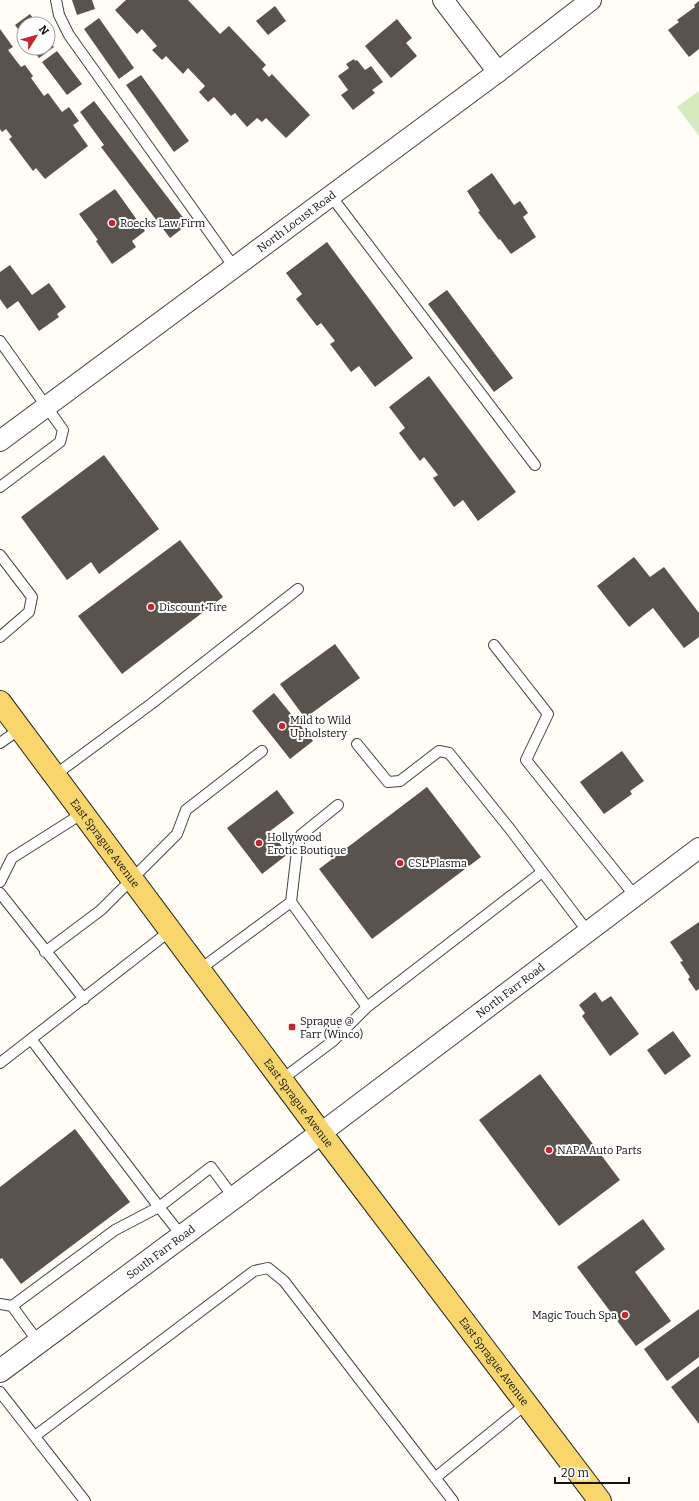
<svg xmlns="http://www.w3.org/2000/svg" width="699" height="1501" font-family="Bitter,serif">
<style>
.green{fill:#d5ebbd}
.building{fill:#5a524d}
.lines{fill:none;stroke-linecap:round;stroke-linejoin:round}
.service-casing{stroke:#444;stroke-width:12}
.minor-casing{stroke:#444;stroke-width:22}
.tertiary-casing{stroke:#444;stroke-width:24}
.primary-casing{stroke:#222;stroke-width:24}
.service{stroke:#fff;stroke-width:10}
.minor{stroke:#fff;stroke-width:20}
.tertiary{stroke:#fff;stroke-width:22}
.primary{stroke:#f9d66b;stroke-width:22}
.poi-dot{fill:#c4262e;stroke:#fff;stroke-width:1.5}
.labels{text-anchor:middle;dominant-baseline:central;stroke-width:4;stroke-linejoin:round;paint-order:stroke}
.street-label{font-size:11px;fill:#111;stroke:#fff}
.poi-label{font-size:11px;fill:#111;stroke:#fff;text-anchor:start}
</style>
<rect width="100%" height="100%" fill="#fffdf5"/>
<path class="green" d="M699,91V136L677,107Z"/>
<path class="building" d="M72,0H92L95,9L77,15Z
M126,0H188L220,34L229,26L266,65L262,69L269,77L272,74L310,115L286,138L266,118L262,122L257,118L247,127L235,113L231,116L214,97L208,102L199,92L205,86L188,68L183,74L166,56L162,60L152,50L157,46L142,29L137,34L115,10Z
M699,1V49L689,57L668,30L679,22L677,20L695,7L694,5Z
M275,6L286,21L268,35L256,21Z
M30,14L37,24H24V37L15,25Z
M99,18L134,68L119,79L84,29Z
M397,19L412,38L406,43L417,56L391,78L365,46Z
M0,29L13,47L8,50L21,67L25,65L33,76L31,78L44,96L48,93L62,112L69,107L79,121L73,125L88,146L45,179L36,168L33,171L9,139L12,137L6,129L2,132L0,129Z
M48,39L54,47L39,58L32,48H48Z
M57,51L82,84L67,95L42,62Z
M354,59L355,61L357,60L365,70L371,66L383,82L372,90L375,93L353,110L341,95L348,90L338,76L349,68L346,64Z
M141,75L189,141L174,152L126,85Z
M94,101L188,224L170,238L101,147L104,145L80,112Z
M492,173L514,205L520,201L528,213L523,217L536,237L511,254L500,239L499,240L478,212L480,211L467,191Z
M115,189L145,231L132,241L136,247L112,264L96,241L98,240L79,214Z
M327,242L413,358L375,387L359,366L351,372L330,344L335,341L321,323L317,326L296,299L302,294L286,273Z
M10,265L32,295L49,283L66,307L57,314L59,317L39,331L18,301L7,309L0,299V272Z
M447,290L513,378L494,392L428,304Z
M429,376L516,492L478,521L463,500L454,507L433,478L438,475L424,457L420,461L399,433L405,428L389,407Z
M104,455L159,529L99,574L91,562L67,580L21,517Z
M180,540L223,597L122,674L78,616Z
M634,557L650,577L664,567L699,613V637L684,648L653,608L629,627L597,586Z
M335,644L360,678L305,718L280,684Z
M274,693L313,741L290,759L252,711Z
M622,751L644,781L630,791L632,794L604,814L580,782Z
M427,787L481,857L372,939L319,869Z
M277,790L294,813L270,831L288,854L262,874L227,828Z
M699,922V989L696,991L688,979L690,977L680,962L683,961L670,942Z
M595,992L602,1002L611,996L639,1034L610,1056L582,1016L585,1013L579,1005Z
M673,1031L691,1056L665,1075L647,1050Z
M540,1074L620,1180L559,1226L479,1120Z
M75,1129L130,1202L21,1284L2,1258L0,1259V1187Z
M643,1219L665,1249L635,1272L671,1321L636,1346L577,1267Z
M699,1309V1357L667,1381L644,1349Z
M699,1366V1424L671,1387Z"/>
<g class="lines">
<g class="service-casing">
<path id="service" d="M56,0L59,15L69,35L234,267
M331,196L535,465
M0,341L63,430L60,442L0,487
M0,555L32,597L29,612L0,637
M494,645L548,714L526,760L635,896
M0,743L20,729
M357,744L388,782L400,781L439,751L449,753L510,829L588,932
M55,775L151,704L298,589
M0,882L12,858L83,813
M0,893L84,999
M291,902L297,851L301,835L338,805
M45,952L101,910L177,834L186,810L262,751
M199,970L291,902L367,1007L542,872
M0,1063L31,1039
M281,1080L333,1041L367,1007
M182,1236L159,1207L211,1167L234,1198
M0,1304L12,1306L39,1343
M12,1306L115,1230L159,1207L31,1039L170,931
M0,1392L85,1501
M35,1436L254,1271L268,1268L284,1281L453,1501
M435,1478L526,1404"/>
</g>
<g class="minor-casing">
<g id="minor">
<path d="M443,0L498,72"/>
<path id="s1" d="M0,441L498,72L591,0"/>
<path id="s2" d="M321,1133L699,848"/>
</g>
</g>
<g class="tertiary-casing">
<g id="tertiary">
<path id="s3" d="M0,1371L321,1133"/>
</g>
</g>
<g class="primary-casing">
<g id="primary">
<path id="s4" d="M0,702L321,1133L600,1501"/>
</g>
</g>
<use href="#service" class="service"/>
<use href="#minor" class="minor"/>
<use href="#tertiary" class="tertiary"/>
<use href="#primary" class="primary"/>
</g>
<g class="poi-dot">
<circle cx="112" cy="223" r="4"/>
<circle cx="151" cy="607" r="4"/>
<circle cx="282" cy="726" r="4"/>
<circle cx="259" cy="843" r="4"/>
<circle cx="400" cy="863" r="4"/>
<rect x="288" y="1023" width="8" height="8" rx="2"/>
<circle cx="549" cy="1150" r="4"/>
<circle cx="625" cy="1315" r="4"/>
</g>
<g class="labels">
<g class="street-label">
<text stroke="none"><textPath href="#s1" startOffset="369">North Locust Road</textPath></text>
<text stroke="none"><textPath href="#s4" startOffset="176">East Sprague Avenue</textPath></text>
<text stroke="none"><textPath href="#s2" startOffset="237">North Farr Road</textPath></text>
<text stroke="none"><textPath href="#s4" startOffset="500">East Sprague Avenue</textPath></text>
<text stroke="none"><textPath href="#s3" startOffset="200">South Farr Road</textPath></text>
<text stroke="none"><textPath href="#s4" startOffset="824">East Sprague Avenue</textPath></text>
</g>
<g class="poi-label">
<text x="120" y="223">Roecks Law Firm</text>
<text x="159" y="607">Discount Tire</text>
<text x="290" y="720">Mild to Wild<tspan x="290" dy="13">Upholstery</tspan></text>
<text x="267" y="837">Hollywood<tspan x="267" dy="13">Erotic Boutique</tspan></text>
<text x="408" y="863">CSL Plasma</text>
<text x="300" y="1021">Sprague @<tspan x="300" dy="13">Farr (Winco)</tspan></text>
<text x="557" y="1150">NAPA Auto Parts</text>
<text x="617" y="1315" text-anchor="end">Magic Touch Spa</text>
</g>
</g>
<g transform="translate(36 36) rotate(53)"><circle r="19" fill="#ffffff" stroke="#a0a0a0"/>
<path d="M0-3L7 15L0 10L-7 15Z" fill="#c4262e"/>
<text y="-6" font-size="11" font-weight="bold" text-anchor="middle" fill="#111111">N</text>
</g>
<path d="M555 1477v6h74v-6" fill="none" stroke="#111111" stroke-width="2"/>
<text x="561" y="1477" font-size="12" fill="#111111" stroke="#ffffff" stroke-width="3" paint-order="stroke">20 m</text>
</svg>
